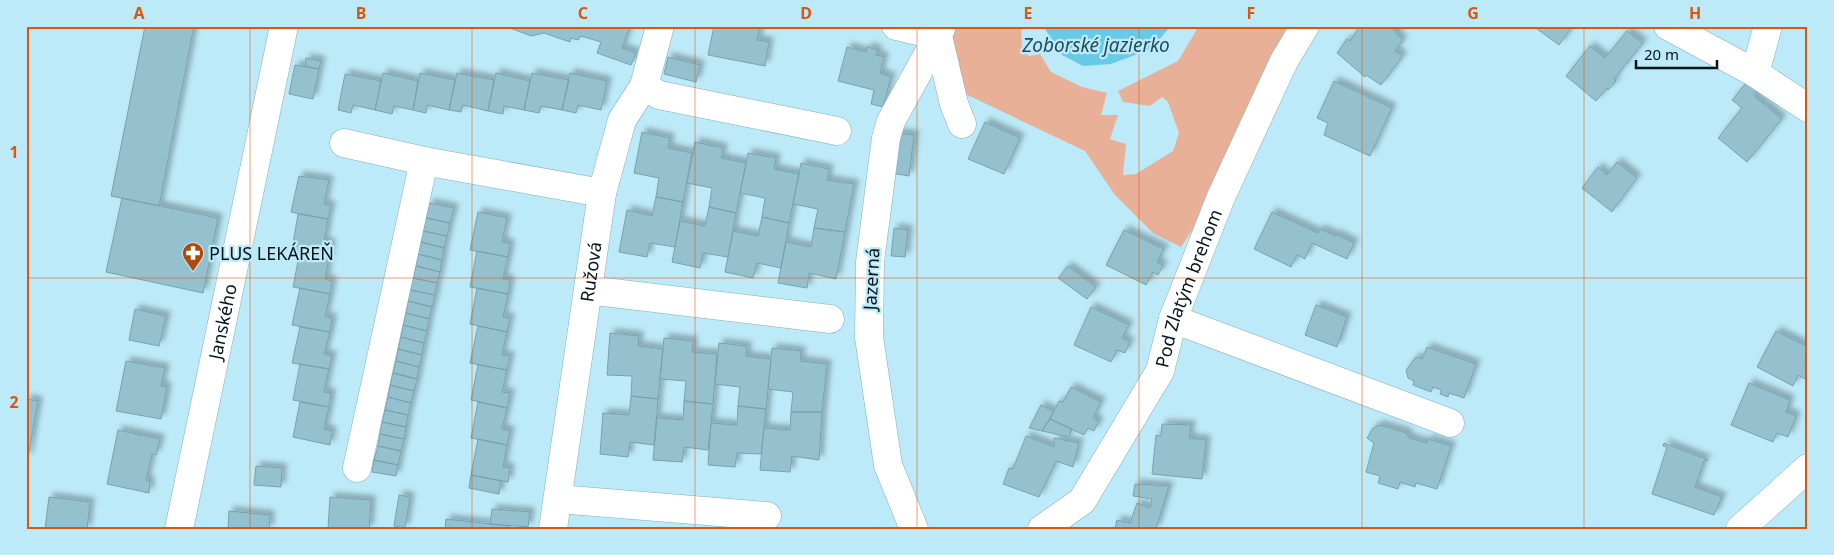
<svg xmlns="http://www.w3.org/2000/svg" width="1834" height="555" font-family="'Noto Sans',sans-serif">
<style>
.green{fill:#e8b197}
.water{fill:#67cbe7}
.building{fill:#95c1ce;stroke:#78a2af;filter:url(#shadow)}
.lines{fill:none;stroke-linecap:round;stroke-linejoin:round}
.minor-casing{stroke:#83aebb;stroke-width:29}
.minor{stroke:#fff;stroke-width:28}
.grid{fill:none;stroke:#dd560d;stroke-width:1;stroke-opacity:0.55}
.labels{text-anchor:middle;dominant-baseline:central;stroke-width:4.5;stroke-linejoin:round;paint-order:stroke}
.poi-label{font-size:18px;fill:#041419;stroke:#bdeaf8;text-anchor:start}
.street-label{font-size:18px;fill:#041419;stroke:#bdeaf8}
.water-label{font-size:19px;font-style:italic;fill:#204d59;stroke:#bdeaf8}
.neatline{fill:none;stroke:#dd560d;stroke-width:2}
.grid-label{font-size:16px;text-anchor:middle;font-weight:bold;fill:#dd560d}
</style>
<defs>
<filter id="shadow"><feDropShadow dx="4.5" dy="-4.5" stdDeviation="2.5" flood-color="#0004"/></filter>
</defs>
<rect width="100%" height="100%" fill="#bdeaf8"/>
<path class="green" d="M950,26H1021L1022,47L1029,56L1040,54L1051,72L1082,87L1107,93L1101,115H1118L1110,139L1126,144L1123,175L1136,174L1173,151L1179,133L1168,102L1162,97L1150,106L1123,102L1118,91L1178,61L1199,26H1296L1200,218L1181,247L1153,233L1115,195L1085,151L959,91Z"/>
<path class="water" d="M1043,26H1171L1151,49L1111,64L1083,66L1062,55Z"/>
<path class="building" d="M145,26H194L159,206L111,196Z
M505,26H630L622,48L636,53L631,65L597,53L601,42L581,36L578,40L571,38L570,42L544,33L531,36Z
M714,26H760L757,40L769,42L765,66L708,55Z
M1360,26H1389L1397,32L1396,34L1403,40L1395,51L1403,56L1381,85L1366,75L1365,77L1337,53L1347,39L1350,41Z
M1533,26H1573L1559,45Z
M1627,31L1643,43L1614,79L1616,81L1608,90L1607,88L1596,101L1566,76L1590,46L1605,58Z
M847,47L866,52L867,47L878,50L876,55L884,57L880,73L891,77L883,107L871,104L874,90L838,81Z
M668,57L700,65L696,82L664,74Z
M306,58L321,61L319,69L305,66Z
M295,65L319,69L313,99L289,94Z
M383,73L418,81L413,110L394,106L392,114L375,110Z
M420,73L455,80L449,110L427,105L426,113L413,110Z
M457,73L494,80L488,111L463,105L461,112L449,110Z
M496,73L530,81L524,110L504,106L503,114L488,111Z
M532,73L569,80L562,110L541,106L539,113L524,110Z
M570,73L607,81L601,110L578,105L576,113L562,110Z
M345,74L381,81L375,110L353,105L351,113L338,110Z
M1334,81L1392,108L1370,156L1324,135L1328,123L1317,118Z
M1748,81L1759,89L1754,96L1782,119L1747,162L1718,138L1742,108L1732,100Z
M985,122L1020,138L1004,174L968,159Z
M642,132L670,138L668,148L692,153L683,202L656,197L659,178L634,173Z
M897,133L914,135L909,176L891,173Z
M695,142L723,148L721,158L746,163L736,213L709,207L712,188L687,183Z
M748,153L776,158L774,169L799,174L789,223L762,217L765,198L740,193Z
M1617,162L1637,178L1612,212L1582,188L1598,167L1607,175Z
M801,163L829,169L827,180L854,184L845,232L814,228L818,209L793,204Z
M299,176L329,180L324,204L331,206L328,219L291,212Z
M656,197L683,202L675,247L650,243L647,257L619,252L627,210L652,216Z
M122,198L218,218L203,293L106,272Z
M429,203L454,208L450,223L426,218Z
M709,207L736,213L728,257L703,253L700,268L672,262L680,221L705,226Z
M478,212L507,218L502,242L510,244L508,257L470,250Z
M1272,212L1318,233L1320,229L1336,236V234L1354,243L1347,259L1312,243L1305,259L1297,255L1291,267L1254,249Z
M298,214L328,219L324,242L331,243L329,257L292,250Z
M762,217L789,223L781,268L757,263L753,278L725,272L733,231L758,236Z
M426,218L450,223L447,236L423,231Z
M814,228L845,232L836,279L809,273L807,288L778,283L786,242L811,247Z
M894,228L908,230L905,257L891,256Z
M1124,230L1164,249L1157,262L1163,265L1158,275L1153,272L1146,285L1106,265Z
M423,231L447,236L444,248L421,242Z
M421,242L444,248L442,260L418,254Z
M300,251L329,257L325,279L332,281L330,294L293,287Z
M477,251L508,257L503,279L510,280L508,294L470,287Z
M418,254L442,260L440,272L416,266Z
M416,266L440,272L437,283L413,278Z
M1068,266L1096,287L1087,299L1058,278Z
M413,278L437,283L435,295L410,290Z
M300,288L330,294L325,317L332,318L330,332L292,325Z
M477,288L508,294L503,317L510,318L507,332L470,324Z
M410,290L435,295L432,307L408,301Z
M408,301L432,307L429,319L406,313Z
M1316,305L1347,317L1337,347L1305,335Z
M1091,307L1129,325L1122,338L1130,342L1125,353L1117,350L1111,362L1074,345Z
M135,309L166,316L159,346L129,340Z
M406,313L429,319L427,331L403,325Z
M403,325L427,331L424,343L401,337Z
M478,326L507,332L502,355L510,356L507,370L470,363Z
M300,327L330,332L324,354L332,356L329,369L292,363Z
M1776,331L1808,347V357L1805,363L1808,364L1807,380L1798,375L1793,386L1757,367Z
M610,333L639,336L638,346L663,349L658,399L631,396L632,376L607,375Z
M401,337L424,343L422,355L398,349Z
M664,338L693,341L692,352L717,354L713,404L684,401L686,381L660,379Z
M719,343L747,346L746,356L771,359L766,409L738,406L740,387L715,384Z
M1427,347L1476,364L1464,398L1449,393L1448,397L1440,394L1441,390L1433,387L1431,392L1413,385L1414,381L1408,378L1406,370L1416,357L1422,359Z
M772,348L801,351L800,361L827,364L822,412H791L793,392L768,389Z
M398,349L422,355L419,367L396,361Z
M126,361L165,368L161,386L167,387L161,419L116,411Z
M396,361L419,367L417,379L393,373Z
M300,364L329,369L324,392L331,393L329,407L293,400Z
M478,365L507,370L502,392L510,393L507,408L471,400Z
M393,373L417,379L414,391L390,385Z
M1749,383L1790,400L1786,412L1796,416L1788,437L1777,433L1773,442L1731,425Z
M390,385L414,391L411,403L388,397Z
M1071,387L1101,402L1093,418L1099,421L1094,431L1088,428L1084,435L1050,419L1059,401L1063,402Z
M631,396L658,399L654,445L630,442L628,457L600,454L603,413L629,415Z
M388,397L411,403L408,415L385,410Z
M26,399L38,401L28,458L26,457Z
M684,401L713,404L708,450L684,447L682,462L653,460L657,418L683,420Z
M300,402L329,407L324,429L332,431L330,445L293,437Z
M478,402L507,408L502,429L510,431L507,445L471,438Z
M1041,405L1054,412L1042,431L1029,428Z
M738,406L766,409L761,454L737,453L735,467L708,465L711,423L737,425Z
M385,410L408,415L406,427L382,422Z
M791,412H822L819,460L792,456L790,472L760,470L764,428L790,430Z
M1050,419L1072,429L1069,437L1042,431Z
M382,422L406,427L404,439L380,434Z
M1162,424L1191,425L1189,438L1206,440L1202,479L1152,474L1156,435L1161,436Z
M1380,425L1407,433L1409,438L1427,443L1428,439L1451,446L1437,489L1416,483L1415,487L1400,482L1398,489L1378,483L1380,476L1366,472L1374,443L1367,438L1373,428Z
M118,430L160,439L156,455L152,454L146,480L150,481L149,493L107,484Z
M380,434L404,439L401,451L378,446Z
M1026,436L1054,447V438L1079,443L1073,467L1056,461L1039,497L1003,484L1009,468L1013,469Z
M478,439L507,445L503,467L510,468L508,482L471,475Z
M1664,443L1708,460L1704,461L1695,487L1722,497L1714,515L1652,494L1667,447L1663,446Z
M378,446L401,451L398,465L374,460Z
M374,460L398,465L396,476L372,472Z
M256,466L282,468L281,487L254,485Z
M471,475L501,481L499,494L469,488Z
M1135,484L1169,486L1156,529H1115L1117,520L1130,523L1137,503L1150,508L1152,499L1133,496Z
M399,495L410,497L405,528L394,526Z
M49,497L90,502L87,529H45Z
M330,497L371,500L369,529H328Z
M492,509L530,512L528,527L490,524Z
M229,511L270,515L269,529H228Z
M446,519L510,526V529H445Z"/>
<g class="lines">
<g class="minor-casing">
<g id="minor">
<path d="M896,26L938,36L891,121L886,138L870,262L869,337L888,465L914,529"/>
<path d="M1668,26L1755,73L1808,108"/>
<path d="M941,28L938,36L954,104L962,124"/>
<path d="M1755,73L1768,26"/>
<path d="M644,86L659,95L837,131"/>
<path d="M344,143L424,161"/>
<path d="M588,290L830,319"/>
<path d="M1173,319L1450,423"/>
<path d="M357,468L424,161L602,193"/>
<path d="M558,499L767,516"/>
<path id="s1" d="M179,529L284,26"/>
<path id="s2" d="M553,529L602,193L622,120L644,86L660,26"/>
<path id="s3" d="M1042,529L1082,501L1160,371L1173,319L1221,197L1284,61L1305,26"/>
<path d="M1740,529L1808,468"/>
</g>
</g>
<use href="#minor" class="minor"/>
</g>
<path class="grid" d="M250,26V529M472,26V529M695,26V529M917,26V529M1139,26V529M1362,26V529M1584,26V529M26,278H1808"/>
<defs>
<g id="pharmacy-pin" transform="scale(1.125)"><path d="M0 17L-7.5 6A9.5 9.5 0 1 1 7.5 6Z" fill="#ac4b09" stroke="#bdeaf8"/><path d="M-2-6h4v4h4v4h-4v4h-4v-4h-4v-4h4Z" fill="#fff"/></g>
</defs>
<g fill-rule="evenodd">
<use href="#pharmacy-pin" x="193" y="253"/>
</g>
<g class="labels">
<g class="poi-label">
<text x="209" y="253">PLUS LEKÁREŇ</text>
</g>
<g class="street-label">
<text stroke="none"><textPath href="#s2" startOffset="260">Ružová</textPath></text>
<text transform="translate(871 279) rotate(-87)">Jazerná</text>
<text stroke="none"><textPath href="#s3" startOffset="288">Pod Zlatým brehom</textPath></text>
<text stroke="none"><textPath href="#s1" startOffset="212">Janského</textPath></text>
</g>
<g class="water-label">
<text x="1096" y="45">Zoborské jazierko</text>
</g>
</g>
<rect width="1834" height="555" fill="none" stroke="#bdeaf8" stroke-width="55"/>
<path d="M1636 60v8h81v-8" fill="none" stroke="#041419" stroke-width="2.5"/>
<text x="1644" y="60" font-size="15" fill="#041419" stroke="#bdeaf8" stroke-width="4" paint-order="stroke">20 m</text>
<rect x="28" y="28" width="1778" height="500" class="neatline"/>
<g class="grid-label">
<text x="139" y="19">A</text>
<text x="361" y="19">B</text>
<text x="583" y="19">C</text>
<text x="806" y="19">D</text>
<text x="1028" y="19">E</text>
<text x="1251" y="19">F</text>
<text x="1473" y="19">G</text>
<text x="1695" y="19">H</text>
<text x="14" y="158">1</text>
<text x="14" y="408">2</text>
</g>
</svg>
